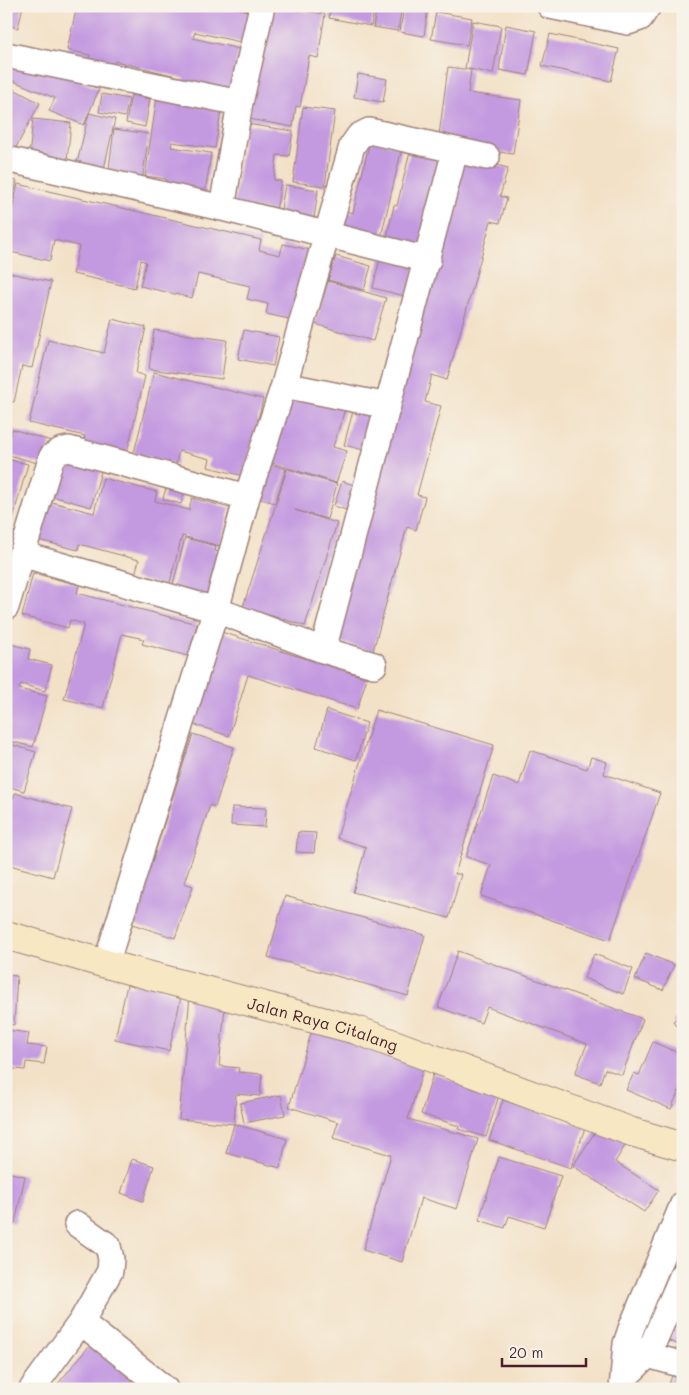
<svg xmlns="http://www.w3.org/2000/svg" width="689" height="1395" font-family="Mali,sans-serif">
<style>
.building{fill:#c399e0}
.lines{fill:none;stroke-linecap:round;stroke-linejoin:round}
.street-casing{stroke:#9e8079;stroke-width:28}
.secondary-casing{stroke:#9e8079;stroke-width:30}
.street{stroke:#fff;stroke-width:25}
.secondary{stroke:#f7e8c3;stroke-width:28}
.labels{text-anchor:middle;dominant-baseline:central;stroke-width:4;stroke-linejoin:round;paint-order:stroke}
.street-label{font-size:16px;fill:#4a1f2b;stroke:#f7f3e8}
</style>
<rect width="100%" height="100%" fill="#f7f3e8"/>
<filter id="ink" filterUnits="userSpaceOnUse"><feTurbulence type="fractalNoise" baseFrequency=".02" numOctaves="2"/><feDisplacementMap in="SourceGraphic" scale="10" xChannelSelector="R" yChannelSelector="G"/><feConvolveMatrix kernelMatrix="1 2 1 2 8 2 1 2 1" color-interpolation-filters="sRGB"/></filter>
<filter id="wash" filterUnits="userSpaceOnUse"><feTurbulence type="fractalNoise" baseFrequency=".0096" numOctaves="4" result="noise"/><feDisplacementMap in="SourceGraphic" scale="20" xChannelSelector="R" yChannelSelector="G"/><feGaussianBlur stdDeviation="1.12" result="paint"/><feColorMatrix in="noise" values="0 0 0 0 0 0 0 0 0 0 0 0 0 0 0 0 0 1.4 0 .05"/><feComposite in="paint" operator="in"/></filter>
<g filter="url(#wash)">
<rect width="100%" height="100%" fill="#f3e1c7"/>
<g id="blocks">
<path class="building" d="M6,6H23L18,28L6,25Z
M77,6H228L252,12L245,43L195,32L193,38L239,49L228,97L182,86L184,78L115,61L112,73L87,67L90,55L67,50Z
M269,6L325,14L318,58L309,56L300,107L296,106L293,127L249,119Z
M300,6H318V10Z
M331,6H375L371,26L329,18Z
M377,6H402L398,31L373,27Z
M404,6L428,8L424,36L400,32Z
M436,12L472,18L467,45L431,39Z
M473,21L501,26L493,74L465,68Z
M506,25L536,31L528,75L499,70Z
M550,34L619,49L611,81L542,66Z
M6,61L38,64L99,89L89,113L115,119L104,169L77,163L89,113L84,125L49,111L55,98L6,78Z
M448,67L471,70L468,93L521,100L513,154L438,143Z
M358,74L387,79L383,102L354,97Z
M6,85L40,103L13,153L6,150Z
M102,94L129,99L125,117L99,112Z
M131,95L150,99L145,127L126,123Z
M157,97L222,106L215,148L172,142L171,147L211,153L205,194L165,188L166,179L145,176Z
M303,107L335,111L325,186L293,182Z
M33,119L71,123L67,161L29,157Z
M246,124L293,131L289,156L277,155L274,180L281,181L276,211L234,205Z
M114,129L149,134L142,181L108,176Z
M370,140L402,148L381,237L338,227L342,210L353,213Z
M411,147L450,156L428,247L387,237L394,205L397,206Z
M462,156L508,168L500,196L507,198L500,223L491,221L447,380L432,375L425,402L441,406L417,495L425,497L416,530L407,527L373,651L332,640Z
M6,179L17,181L7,223H6Z
M18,184L261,240L259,250L280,255L283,244L315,251L298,321L266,314L268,304L247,299L250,286L198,274L192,298L140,286L146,262L141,260L135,288L73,274L79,246L54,240L50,261L6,251V235Z
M285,185L318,190L313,226L279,221Z
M336,256L371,266L364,290L328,280Z
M380,258L415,266L408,297L373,288Z
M6,272L51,282L32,368L22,366L14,402L6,401Z
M328,281L386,298L373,341L315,324Z
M112,319L146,327L136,373L145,376L125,461L82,451L85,436L29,423L48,340L104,353Z
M154,330L227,340L222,379L149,369Z
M244,330L279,337L273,366L238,359Z
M154,372L263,399L244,476L208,467L210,459L179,451L176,464L134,453Z
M288,392L345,409L333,447L347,451L336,483L266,461Z
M353,411L380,418L372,452L344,445Z
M12,429L51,441L44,465L6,454Z
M6,459L28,464L12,521L6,520Z
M62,460L101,471L91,507L52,496Z
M264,462L286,469L275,503L254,497Z
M287,469L337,484L327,519L295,510L337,523L305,626L243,607Z
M103,478L157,492L155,501L189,510L192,498L230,508L220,546L182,536L169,586L134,578L139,560L79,544L78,550L38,540L48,501L94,513Z
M168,481L186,486L181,504L163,499Z
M342,481L363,488L356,513L334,506Z
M6,529L15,532L10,550L6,549Z
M185,538L216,546L215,551L225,554L214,598L172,588Z
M33,573L79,585L77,593L197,624L188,656L142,644L144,639L122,634L103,708L64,699L84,624L70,620L68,628L22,616Z
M215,630L367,678L357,709L248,675L229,736L186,722Z
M10,644L30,649L28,659L52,665L45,691L21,684L19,689L47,696L33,747L6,740L10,723L6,722V659Z
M327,710L367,723L356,760L316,747Z
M376,710L494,745L455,874H461L449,918L353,892L366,847L337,838Z
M193,734L234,747L215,807L210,805L184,883L193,886L175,938L123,921L141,868L149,871Z
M6,743L36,752L24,791L6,786Z
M530,750L587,769L591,757L607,762L604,774L660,793L610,940L481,896L491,865L466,857L493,776L519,785Z
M15,793L72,809L53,877L6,864V801L12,802Z
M232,807L266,808L265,827L231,825Z
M298,832L316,833L314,853L296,852Z
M285,896L425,935L408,996L268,957Z
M458,951L643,1019L622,1075L605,1069L600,1083L575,1074L587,1044L487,1007L481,1023L438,1007Z
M646,953L674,965L663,990L635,979Z
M594,954L633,969L623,994L584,978Z
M6,975L17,976L14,1025L6,1024Z
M136,977L181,997L169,1051L115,1039L127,985L134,987Z
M190,995L226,998L219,1066L239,1068L238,1072L262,1074L260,1096L236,1094L234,1124L179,1119Z
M683,1014V1034L673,1021Z
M314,1023L425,1063L408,1119L478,1139L457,1209L421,1198L402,1262L363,1250L391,1155L333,1138L338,1122L289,1107Z
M6,1030L29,1033L27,1045L47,1047L44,1064L26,1062L25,1070L6,1068Z
M653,1042L683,1055V1081L671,1109L626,1090L634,1073L639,1075Z
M433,1074L471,1086L501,1089L486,1137L458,1129L459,1126L421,1114Z
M281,1095L285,1115L244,1123L240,1103Z
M503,1100L585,1128L571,1168L489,1140Z
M601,1123L628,1141L615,1162L659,1190L644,1212L573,1166Z
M234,1124L287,1139L280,1168L226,1153Z
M499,1157L561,1176L544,1227L509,1216L505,1228L479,1220Z
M132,1159L154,1166L143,1201L121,1193Z
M6,1172L25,1176L15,1223L6,1221Z
M683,1305V1346L669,1341Z
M91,1344L144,1389H57L56,1386Z
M675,1368L683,1371V1389H667Z"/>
</g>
</g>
<g filter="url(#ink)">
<use href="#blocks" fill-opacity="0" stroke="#9e8079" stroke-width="1"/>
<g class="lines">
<g class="street-casing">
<path id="street" d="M550,6L628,22L640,18L648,6
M6,55L240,103
M6,159L222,208L428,260
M222,208L240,103L262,6
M284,385L388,406
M21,554L216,610L323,650L374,665
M6,607L52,456L60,451L69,449L247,497
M323,650L455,151
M106,964L216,610L247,497L284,385L352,146L359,136L369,131L487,157
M81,1322L165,1389
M633,1347L648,1355L683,1365
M624,1378L648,1355L683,1274
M32,1389L81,1322L110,1271L111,1259L108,1246L77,1224
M622,1389L626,1344L631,1329L683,1204"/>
</g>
<g class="secondary-casing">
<g id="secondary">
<path id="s1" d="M6,935L106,964L356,1030L632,1132L683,1147"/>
</g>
</g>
<use href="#street" class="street"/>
<use href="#secondary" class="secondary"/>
</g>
</g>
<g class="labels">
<g class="street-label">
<text stroke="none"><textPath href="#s1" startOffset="329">Jalan Raya Citalang</textPath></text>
</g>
</g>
<rect width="689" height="1395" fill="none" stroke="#f7f3e8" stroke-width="25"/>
<path d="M502 1358v8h84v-8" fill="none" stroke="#4a1f2b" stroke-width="2.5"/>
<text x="509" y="1358" font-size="15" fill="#4a1f2b" stroke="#f7f3e8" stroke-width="4" paint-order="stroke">20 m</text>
</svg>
